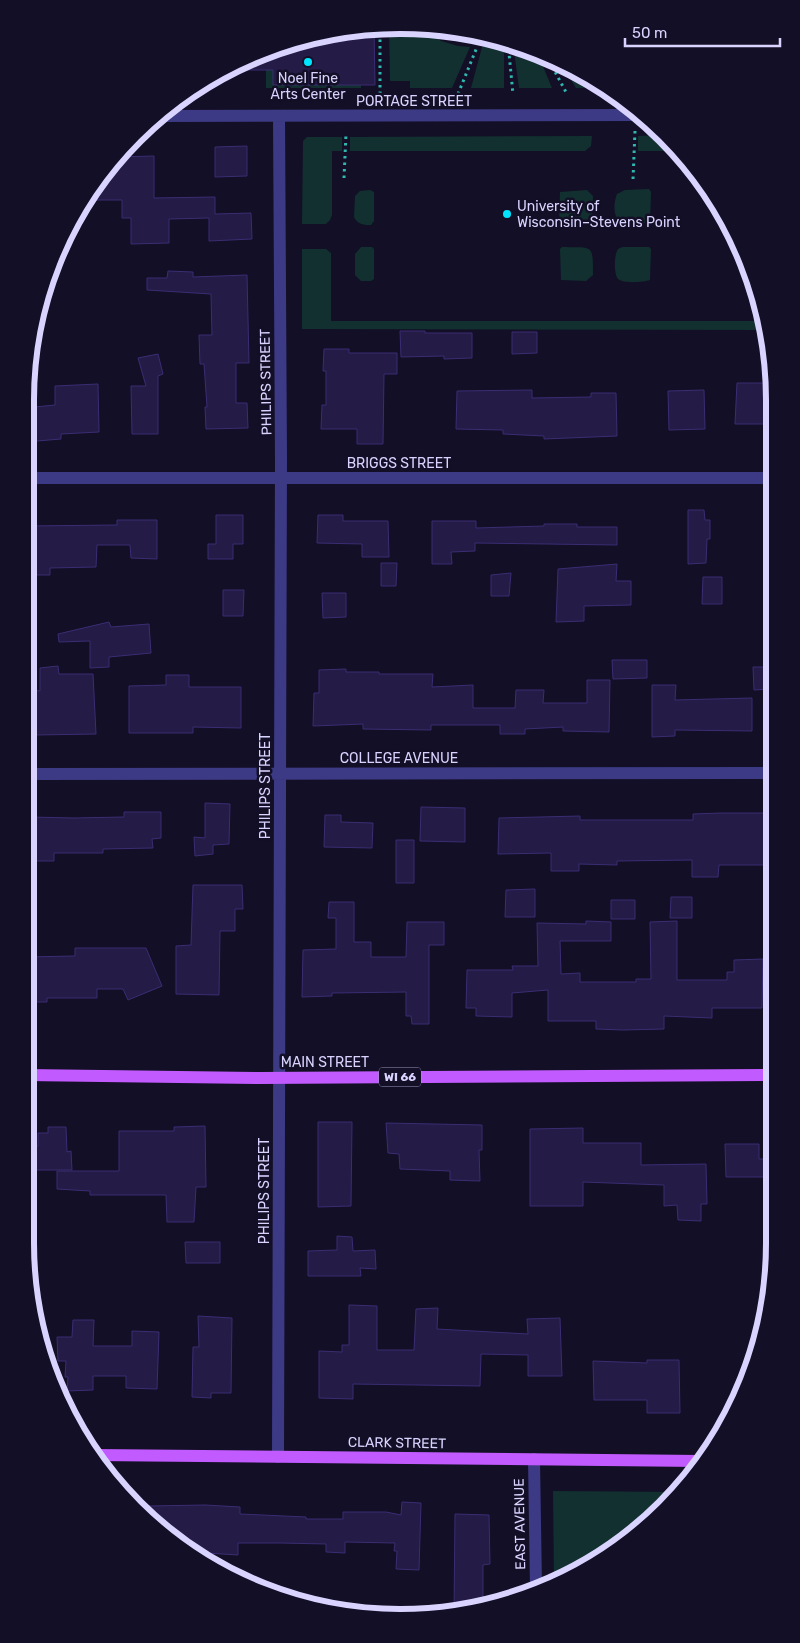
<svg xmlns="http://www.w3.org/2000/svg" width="800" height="1643" font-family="Rubik,sans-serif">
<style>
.green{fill:#12302f}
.building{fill:#241b47;stroke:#3b2d73}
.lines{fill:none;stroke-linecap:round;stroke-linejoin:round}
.path{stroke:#2fb8b0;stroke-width:3;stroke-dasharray:2.5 4;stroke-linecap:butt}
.minor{stroke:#3d3a85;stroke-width:12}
.primary{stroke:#c25bff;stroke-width:12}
.poi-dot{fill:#00e5ff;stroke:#130f26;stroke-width:2}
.labels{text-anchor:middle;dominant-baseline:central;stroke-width:5;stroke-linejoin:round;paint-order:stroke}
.shield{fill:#130f26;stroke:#9e99be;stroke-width:1}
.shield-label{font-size:12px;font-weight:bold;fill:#d9d4ff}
.poi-label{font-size:14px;fill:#d9d4ff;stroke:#130f26}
.street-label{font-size:14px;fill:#d9d4ff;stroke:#130f26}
.rim{fill:none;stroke:#d9d4ff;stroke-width:6}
</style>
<rect width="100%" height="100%" fill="#130f26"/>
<path class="green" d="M400,25L424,27L441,41L458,46L470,47L452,88H410V81H390L389,26Z
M504,42V88H471L482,47Z
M513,44L537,52L552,88H519Z
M561,64L595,83V88H576Z
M266,70H273V85H361V88H266Z
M661,135L677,151H638V136Z
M592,136L591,146L585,151H350V137Z
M307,137H342V151H332V215L330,220L326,224H302L303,141Z
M649,189L651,192L650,223L622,224C613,218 613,204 617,194L625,190Z
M370,190L374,192V221L371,225C364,225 358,225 354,217L355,196L360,191Z
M587,190L593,196L592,220L586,224L561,223L559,222L560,192Z
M361,247H372L374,249V279L371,281H361L355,275V254Z
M562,247C593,248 593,243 593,275L586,281L561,280L560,249Z
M623,247H649L651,249L650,280C643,282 624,284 618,279C614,275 614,257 617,251C618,248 620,248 623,247Z
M302,249H326L331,253V321H764L766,330L302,329Z
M553,1491L680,1492L629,1540L566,1579L554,1583Z"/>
<path class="building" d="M374,28L375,85H273V70H225L257,53L327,32Z
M247,146V176L215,177V147Z
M154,156V198L215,197V214L251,213L252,239L209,241V218L169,219V243L131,244V218H122V200H84L88,191L117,157Z
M168,271L193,272V277L247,275L249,363H236V403H247L248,428L206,429L205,407H207L204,364H200L199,335H212L211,294L147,290V278H167Z
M400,331H425V333H472V358L444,359V356L401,357Z
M512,332H537V353L512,354Z
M324,349H349V353H397V374H384L383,444H357V429H321L322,405H326V371H323Z
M158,354L163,374L158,376V434H132L131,386H146L138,358Z
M737,383H767L766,424H735Z
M98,384L99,432L61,434V439L25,442V408L55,405V386Z
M532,390V398L591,397V393H616L617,436L544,439V436L503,434V430L456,429L457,391Z
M704,390L705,429L669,430L668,391Z
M688,510H704L705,520H710V539H707L706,563L688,564Z
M216,515H243V544H233V559H208V544H216Z
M318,515H343V521H388L389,557H362V544L317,543Z
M117,520H157V559L131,558L130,545H97L96,567L50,568V575H31L32,553H25L26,526L117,525Z
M432,521H476V528L544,526V524H577V527H617V545L475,543V551L451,552L452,564H432Z
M381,563H397L396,586H381Z
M617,564L616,581H631V605L584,606V621L556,622L558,569Z
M511,573L509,596H491V575Z
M703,577H722V604H702Z
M223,590H244L243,616H223Z
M322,593H346V617L323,618Z
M109,622L111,627L149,624L151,653L109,657V667L90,668V641L59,642L58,634Z
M612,660H647V678L613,679Z
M58,666L59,674H93L96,734L35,735L34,690L40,691V668Z
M753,667H773V689L754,690Z
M346,669V672H379V674H433L432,687L473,685V708H515L516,690H544L543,703H587V680H610L609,732L563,731V727L525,729V734H500V725H431V730L363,729V724L313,726L314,693H319V670Z
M166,675H189V687H241V728L193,727V733H129V686L166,685Z
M652,685H676L675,700L752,698V731L675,730V736L652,737Z
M205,803L230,804L229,844L213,845V854L195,856L194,837L205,838Z
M421,807L465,808V842L420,841Z
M124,812H161V838L152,839L153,848L103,849V853H54V861H34V843H30V817L74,818L124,817Z
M721,813H766L765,865H719L718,877H692V860L617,861V865L579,864V871H551V853L498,854L499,818L580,816V820H693V814Z
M325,815H341V822L373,823L372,848L324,847Z
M396,840H414V883H396Z
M193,885H242L243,909H235V931H220L219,995L176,994V946L191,945Z
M535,889V917H505L506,890Z
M671,897H692V918H670Z
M611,900H635V919H611Z
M329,902H354V942H371V957H406L407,922H444V945H429V1024H412L411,1016H406V992L332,993V996L302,997L303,950L336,949V918H328Z
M586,921L611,922V941H560L561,974L580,973V982H636V979H651L650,922L677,921V980H727V972H734V960L763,959L762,1008H712V1018L664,1016V1029L623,1030L596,1029V1021H548V990L512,993V1017L476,1016V1008H466L467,970H513L512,966H538L537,923L586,924Z
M75,948H146L162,986L128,1000L123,989H97V998H47V1002H25V957L75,956Z
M318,1122H352L351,1206L318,1207Z
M386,1123L482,1125V1150H479L480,1181L450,1180V1171L400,1169L399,1154L388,1153Z
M205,1126L206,1187H196L194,1222H167L166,1195H90V1191L57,1189V1171H119V1131H174V1127Z
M48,1127H66L67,1152L71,1151L72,1170H34V1146H38V1133H48Z
M583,1128V1143H641V1165L706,1164L707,1204H701V1221L678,1220L677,1205L664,1206V1185L583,1182V1206H530V1129Z
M725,1144H759V1159H766V1177H726Z
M337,1236L352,1237L353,1251L375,1250L376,1269L360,1268L361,1276H308V1251L337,1250Z
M185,1242H220V1263H186Z
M349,1305L377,1306V1350H414L416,1309L438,1308L437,1329L528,1334L527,1319L560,1318L562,1376H528V1355L481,1354L480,1386L353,1384V1399L319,1398V1351L342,1352V1345H349Z
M198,1316L232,1318L231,1393H211V1398L192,1397L193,1347H199Z
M73,1320H94L93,1346H132V1331L159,1332L157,1389L126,1388V1376H93V1390L67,1391L68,1377H65L66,1361H58L57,1337H72Z
M647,1360H679L680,1413H647V1400H594L593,1361L647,1363Z
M402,1502L421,1503L419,1570L396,1569L397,1551H394L395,1543L345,1542V1553L326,1552V1544L281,1543H238V1555L191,1552L149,1521V1506L205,1505L240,1507V1514L306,1517V1519H343V1512H386L401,1515Z
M455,1514L489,1515L490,1564L483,1565V1604L454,1613Z"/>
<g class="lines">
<path class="path" d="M508,43L513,94
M546,55L567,94
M603,88L604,94
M380,94V27
M458,94L477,47
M344,178L346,134
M633,179L635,131"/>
<path class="minor" d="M158,116L640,115
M25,478H772
M25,774L773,773
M102,1456V1470
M278,1457L281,459L279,116
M534,1459L536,1588"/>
<path class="primary" d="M25,1075L259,1078L774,1075
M94,1455L700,1461"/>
</g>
<g class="poi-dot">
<circle cx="308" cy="62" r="5"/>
<circle cx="507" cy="214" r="5"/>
</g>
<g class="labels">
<rect class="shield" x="379" y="1067.5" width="42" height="19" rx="4"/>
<g class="shield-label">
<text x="400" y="1077">WI 66</text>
</g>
<g class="poi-label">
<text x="308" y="78">Noel Fine<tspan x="308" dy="16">Arts Center</tspan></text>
<text x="517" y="206" text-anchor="start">University of<tspan x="517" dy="16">Wisconsin–Stevens Point</tspan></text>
</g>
<g class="street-label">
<text x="414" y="101">PORTAGE STREET</text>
<text transform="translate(266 382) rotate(-91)">PHILIPS STREET</text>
<text x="399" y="463">BRIGGS STREET</text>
<text x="399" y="758">COLLEGE AVENUE</text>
<text transform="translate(265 786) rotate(-90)">PHILIPS STREET</text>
<text x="325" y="1062">MAIN STREET</text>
<text transform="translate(264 1191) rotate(-90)">PHILIPS STREET</text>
<text transform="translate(397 1443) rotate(1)">CLARK STREET</text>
<text transform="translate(520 1524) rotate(-91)">EAST AVENUE</text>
</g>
</g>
<path d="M0 0H800V1643H0ZM400 34H400A366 366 0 0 1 766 400V1243A366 366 0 0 1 400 1609H400A366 366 0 0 1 34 1243V400A366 366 0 0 1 400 34Z" fill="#130f26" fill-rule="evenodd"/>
<path class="rim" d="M400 34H400A366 366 0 0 1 766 400V1243A366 366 0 0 1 400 1609H400A366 366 0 0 1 34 1243V400A366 366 0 0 1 400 34Z"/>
<path d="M625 38v8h155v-8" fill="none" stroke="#d9d4ff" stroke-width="2.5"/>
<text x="632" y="38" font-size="15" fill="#d9d4ff" stroke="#130f26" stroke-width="4" paint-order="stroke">50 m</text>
</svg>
